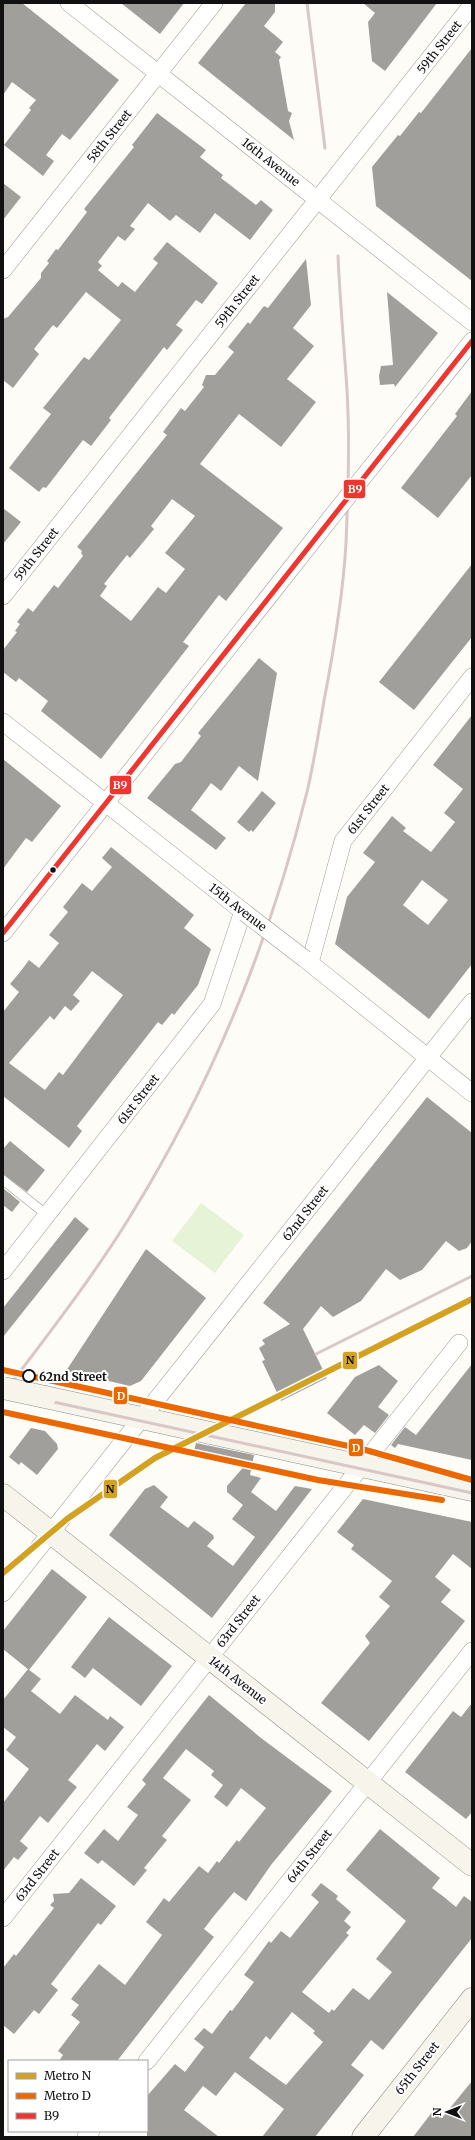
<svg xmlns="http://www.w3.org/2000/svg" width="475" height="2140" font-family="Merriweather,serif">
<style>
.green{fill:#e7f3d7}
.building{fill:#a19f9c;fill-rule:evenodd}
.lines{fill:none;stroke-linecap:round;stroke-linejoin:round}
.lane-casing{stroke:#979795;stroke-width:10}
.street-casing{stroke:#979795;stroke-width:18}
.secondary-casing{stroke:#8e8d8b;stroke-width:23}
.lane{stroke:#fffffe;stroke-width:9}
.street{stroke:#fffffe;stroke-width:17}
.secondary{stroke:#f6f4eb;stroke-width:22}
.rail{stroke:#d9c6c7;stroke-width:3}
.street-bridge-casing{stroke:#979795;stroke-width:18;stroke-linecap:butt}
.secondary-bridge-casing{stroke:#8e8d8b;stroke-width:23;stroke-linecap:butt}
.street-bridge{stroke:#fffffe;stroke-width:17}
.secondary-bridge{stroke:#f6f4eb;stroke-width:22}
.bus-1-casing{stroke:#fff;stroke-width:8}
.bus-1{stroke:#ee352e;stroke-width:5}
.metro-1-casing{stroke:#fff;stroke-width:9}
.metro-2-casing{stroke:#fff;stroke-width:9}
.metro-1{stroke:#d4a223;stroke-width:6}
.metro-2{stroke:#eb6800;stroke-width:6}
.bus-dot{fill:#111;stroke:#fff;stroke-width:1.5}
.stop-dot{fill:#fff;stroke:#111;stroke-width:2}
.labels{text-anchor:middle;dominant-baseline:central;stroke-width:4;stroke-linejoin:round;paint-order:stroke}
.street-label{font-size:12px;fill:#111;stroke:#fff}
.stop-label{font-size:12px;font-weight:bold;fill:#111;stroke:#fff;text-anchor:start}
.line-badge{stroke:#fff;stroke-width:1.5}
.badge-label{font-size:11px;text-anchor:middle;font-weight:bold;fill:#fff}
.pale-badge-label{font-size:11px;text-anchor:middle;font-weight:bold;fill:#111}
</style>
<rect width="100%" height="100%" fill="#fdfcf7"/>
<path class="green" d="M201,1203L244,1235L215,1273L172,1241Z"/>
<path class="building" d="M3,3H22L119,80L70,140L62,134L46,155L54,161L43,176L4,145L31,110L29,108L36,100L12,82L3,95Z
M121,3H184L160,34Z
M246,3H275V12L264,26L283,42L275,52L281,57L279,60L288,111L292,113L289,121L294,140L198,63Z
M363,3H437L385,71L372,61L368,22L375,13Z
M472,48V281L376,206L372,167L398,135L400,136L419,112L421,113Z
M157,113L206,150L200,157L223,175L221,178L256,205L261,200L273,210L250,240L215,213L200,233L176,215L170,221L148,203L130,226L135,229L125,241L118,236L98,262L102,266L98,270L118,287L122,282L135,292L158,263L153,259L167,242L218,283L202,304L196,300L176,325L183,330L167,350L164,347L109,418L111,420L91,446L83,440L46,488L43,487L39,492L9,468L51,414L43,408L84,357L89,360L121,320L86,292L57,328L53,325L34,349L39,354L13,388L3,380V319L8,317L41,278V273L49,263L47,261L56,249L58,250L87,212L84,209L134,147L132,145Z
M3,183L21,197L3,220Z
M306,259L311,305L293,328L314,346L287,379L316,402L281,447L239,414L200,464L283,528L226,601L219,595L183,642L189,646L101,759L41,711L48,701L19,678L16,682L3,672V650L17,632L15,631L20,624L17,622L28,608L33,612L54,585L58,588L83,556L81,553L82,551L77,547L167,435L163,432L181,408L185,411L204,387L202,385L206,375H215L234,352L228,347L248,322L250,324L264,306L268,308ZM172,499L195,516L165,553L185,569L166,593L158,587L131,621L100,596L107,586L104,584L127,555L130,558L154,529L151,526Z
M387,292L438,333L395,387L394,384L380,385L379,376L381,366L393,365Z
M472,391V475L438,518L401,488L457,416L455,414Z
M3,508L21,522L3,544Z
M472,564V637L414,710L379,682Z
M259,658L277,673L258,781L239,766L221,791L211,783L191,810L226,838L216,850L147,798L175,764L181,762L201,736L198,733Z
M472,715V964L429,1019L335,944L347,897L375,862L363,853L392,816L406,828L403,831L431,852L455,822L444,813L463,789L433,765ZM422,880L448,900L428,925L403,905Z
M3,759L61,806L32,842L26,838L3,869Z
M262,791L276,803L253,832L251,830L249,832L237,822Z
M111,847L194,915L184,928L211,949L198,985L174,1015L172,1013L162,1025L158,1022L77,1126L82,1131L69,1148L3,1096V1012L19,992L10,984L20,972L29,960L39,968L59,943L49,935L68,912L63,907L82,883L92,891L112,867L102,858ZM92,971L123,995L63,1075L59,1072L45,1090L9,1063L50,1016L54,1020L65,1006L71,1011L80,1001L73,995Z
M427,1097L472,1133V1241L467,1248L459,1251L446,1241L422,1270L400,1280L386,1269L361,1301L333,1317L321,1306L303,1329L327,1378L281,1401L262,1361L265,1360L259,1348L265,1344L262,1340L290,1324L263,1303Z
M10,1141L45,1170L27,1192L3,1174V1149Z
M3,1188L20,1202L12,1212L3,1205Z
M75,1217L89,1229L3,1337V1308Z
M146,1249L206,1298L141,1381L130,1386L66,1371Z
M472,1364V1460L398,1444L395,1448L391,1445L405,1427L416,1435Z
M379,1365L398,1381L378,1407L389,1415L375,1433L364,1425L355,1435L327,1413L355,1377Z
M204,1410L261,1423L260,1431L202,1418Z
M31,1428L45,1431L57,1444L58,1449L37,1475L21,1462L19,1465L9,1457Z
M196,1443L254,1455L250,1475L261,1478L251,1492L276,1511L295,1486L312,1489L212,1618L109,1535L145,1489L154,1485L168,1497L160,1507L188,1528L194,1521L213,1535L214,1538L207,1546L233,1566L255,1537L232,1519L243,1505L227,1492V1486L247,1463L194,1451Z
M363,1499L472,1522V1569L453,1554L435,1577L451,1590L441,1602L465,1621L369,1741L321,1703L370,1643L365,1636L390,1606L379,1597L392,1581L351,1549L354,1545L337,1532Z
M52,1569L87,1597L29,1670L3,1649V1631Z
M109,1617L172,1666L141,1706L93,1668L85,1678L71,1667Z
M28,1669L41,1679L31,1691L60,1714L75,1695L108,1720L110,1716L124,1727L105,1751L97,1744L68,1780L77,1787L48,1823L40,1816L20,1841L28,1848L18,1860L14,1857L3,1871V1803L29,1769L6,1750L16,1737L3,1727V1700Z
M209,1695L261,1738L332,1791L271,1865L246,1901L234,1892L213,1917L204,1929L214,1937L117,2061H59L63,2055L58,2051L80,2022L71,2015L79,2005L71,1999L99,1964L125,1985L162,1935L146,1922L164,1898L169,1902L199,1866L208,1873L217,1861L219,1863L237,1840L239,1842L266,1808L241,1788L227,1807L214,1797L223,1785L211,1775L214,1771L186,1749L163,1778L191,1800L162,1836L167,1840L144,1868L147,1870L134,1886L102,1860L98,1864L84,1853L104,1829L118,1841L138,1815L127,1807L146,1784L142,1780Z
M472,1703V1812L466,1819L405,1772L453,1711L461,1717Z
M380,1829L440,1878L432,1888L444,1897L456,1907L464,1896L472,1902V1938L383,2050L371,2040L351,2065L364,2075L315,2137H262L284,2109L235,2072L216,2096L203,2086L184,2110L219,2137H147V2096L175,2064L185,2072L204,2047L194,2039L204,2028L212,2034L230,2010L232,2011L254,1982L244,1975L269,1941L271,1943L281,1931L290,1938L319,1902L311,1895L321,1883L338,1896L336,1899L351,1912L344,1921L351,1927L346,1933L349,1935L302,1992L329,2013L332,2009L334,2011L353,1988L369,2000L392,1972L376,1959L406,1921L346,1870ZM292,2012L315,2031L313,2033L323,2042L286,2085L249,2058L266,2036L270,2040Z
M81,1878L116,1906L101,1925L98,1923L51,1984L58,1990L39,2014L34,2010L14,2034L3,2025V1968L14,1954L16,1956L54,1908L50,1905L54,1901L53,1894L69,1893Z
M472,2081V2137H413L433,2111L442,2118Z"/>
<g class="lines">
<g class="lane-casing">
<path id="lane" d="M3,1180L47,1215"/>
</g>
<g class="street-casing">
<path id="street" d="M69,3L472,322
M3,270L214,3
M368,471L472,341
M3,596L472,5
M3,722L245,913
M3,933L337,510
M305,959L472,1093
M310,963L343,841L472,677
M3,1271L212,1004L243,911
M3,1593L472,1002
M3,1918L459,1343
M147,2061L472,1651
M86,2137L91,2131"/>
</g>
<g class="secondary-casing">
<path id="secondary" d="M45,1397L472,1490
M3,1495L472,1865
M363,2137L472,1999"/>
</g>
<use href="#lane" class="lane"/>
<use href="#street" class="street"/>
<use href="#secondary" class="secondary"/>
<path class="rail" d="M307,3L325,148
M316,1354L472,1276
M3,1391L472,1493
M3,1394C47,1336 93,1277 131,1215C212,1084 270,941 307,792C314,762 319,731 324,701C334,649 343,596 346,543C348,493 350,441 347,390C344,345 340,301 338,256"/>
<g class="street-bridge-casing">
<path id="street-bridge" d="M337,510L368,471
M245,913L305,959"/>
</g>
<g class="secondary-bridge-casing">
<path id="secondary-bridge" d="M3,1388L45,1397"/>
</g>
<use href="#street-bridge" class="street-bridge"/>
<use href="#secondary-bridge" class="secondary-bridge"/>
<g class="bus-1-casing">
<path id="bus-1" d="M3,933L472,341"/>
</g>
<use href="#bus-1" class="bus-1"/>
<g class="metro-1-casing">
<path id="metro-1" d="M3,1573L67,1519L155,1458L472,1299"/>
</g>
<g class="metro-2-casing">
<path id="metro-2" d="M3,1370L362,1449L472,1480
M3,1412L318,1480L442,1500"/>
</g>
<use href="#metro-1" class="metro-1"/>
<use href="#metro-2" class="metro-2"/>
</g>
<circle class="bus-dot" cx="53" cy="870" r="3.5"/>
<circle class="stop-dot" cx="29" cy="1376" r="6"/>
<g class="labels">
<g class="street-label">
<text transform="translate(439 47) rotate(-52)">59th Street</text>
<text transform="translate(109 136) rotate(-52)">58th Street</text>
<text transform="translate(271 162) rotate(38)">16th Avenue</text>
<text transform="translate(237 301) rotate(-52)">59th Street</text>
<text transform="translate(36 554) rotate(-52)">59th Street</text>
<text transform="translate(368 809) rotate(-52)">61st Street</text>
<text transform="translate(238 907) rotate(38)">15th Avenue</text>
<text transform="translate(138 1099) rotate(-52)">61st Street</text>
<text transform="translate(305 1213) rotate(-52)">62nd Street</text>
<text transform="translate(238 1621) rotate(-52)">63rd Street</text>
<text transform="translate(238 1680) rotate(38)">14th Avenue</text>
<text transform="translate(309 1856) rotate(-52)">64th Street</text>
<text transform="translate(37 1875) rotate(-52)">63rd Street</text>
<text transform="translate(417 2068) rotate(-52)">65th Street</text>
</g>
<g class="stop-label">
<text x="39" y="1376">62nd Street</text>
</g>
</g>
<g class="line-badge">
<rect x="343" y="479" width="23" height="20" rx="4" fill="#ee352e"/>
<rect x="109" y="775" width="23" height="20" rx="4" fill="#ee352e"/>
<rect x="342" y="1351" width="16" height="19" rx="4" fill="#d4a223"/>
<rect x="113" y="1386" width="15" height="19" rx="4" fill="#eb6800"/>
<rect x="348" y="1438" width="16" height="19" rx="4" fill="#eb6800"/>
<rect x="103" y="1479" width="15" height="20" rx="4" fill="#d4a223"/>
</g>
<g class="badge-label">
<text x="355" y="493">B9</text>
<text x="120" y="789">B9</text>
<text x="121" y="1400">D</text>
<text x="356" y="1452">D</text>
</g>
<g class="pale-badge-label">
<text x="350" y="1364">N</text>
<text x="110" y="1493">N</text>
</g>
<rect width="475" height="2140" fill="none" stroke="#111111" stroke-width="8"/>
<rect x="8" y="2060" width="140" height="72" fill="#ffffff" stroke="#a0a0a0"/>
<rect x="16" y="2073" width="20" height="6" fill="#d4a223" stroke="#a0a0a0"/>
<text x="44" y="2080" font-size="12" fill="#111111">Metro N</text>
<rect x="16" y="2093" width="20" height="6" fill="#eb6800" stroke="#a0a0a0"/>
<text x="44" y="2100" font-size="12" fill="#111111">Metro D</text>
<rect x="16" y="2113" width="20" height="6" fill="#ee352e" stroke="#a0a0a0"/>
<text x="44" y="2120" font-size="12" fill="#111111">B9</text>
<g transform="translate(447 2112) rotate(270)" stroke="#ffffff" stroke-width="3" paint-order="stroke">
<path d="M0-3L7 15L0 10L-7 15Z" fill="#111111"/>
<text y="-6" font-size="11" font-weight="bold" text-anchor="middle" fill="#111111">N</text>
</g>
</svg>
